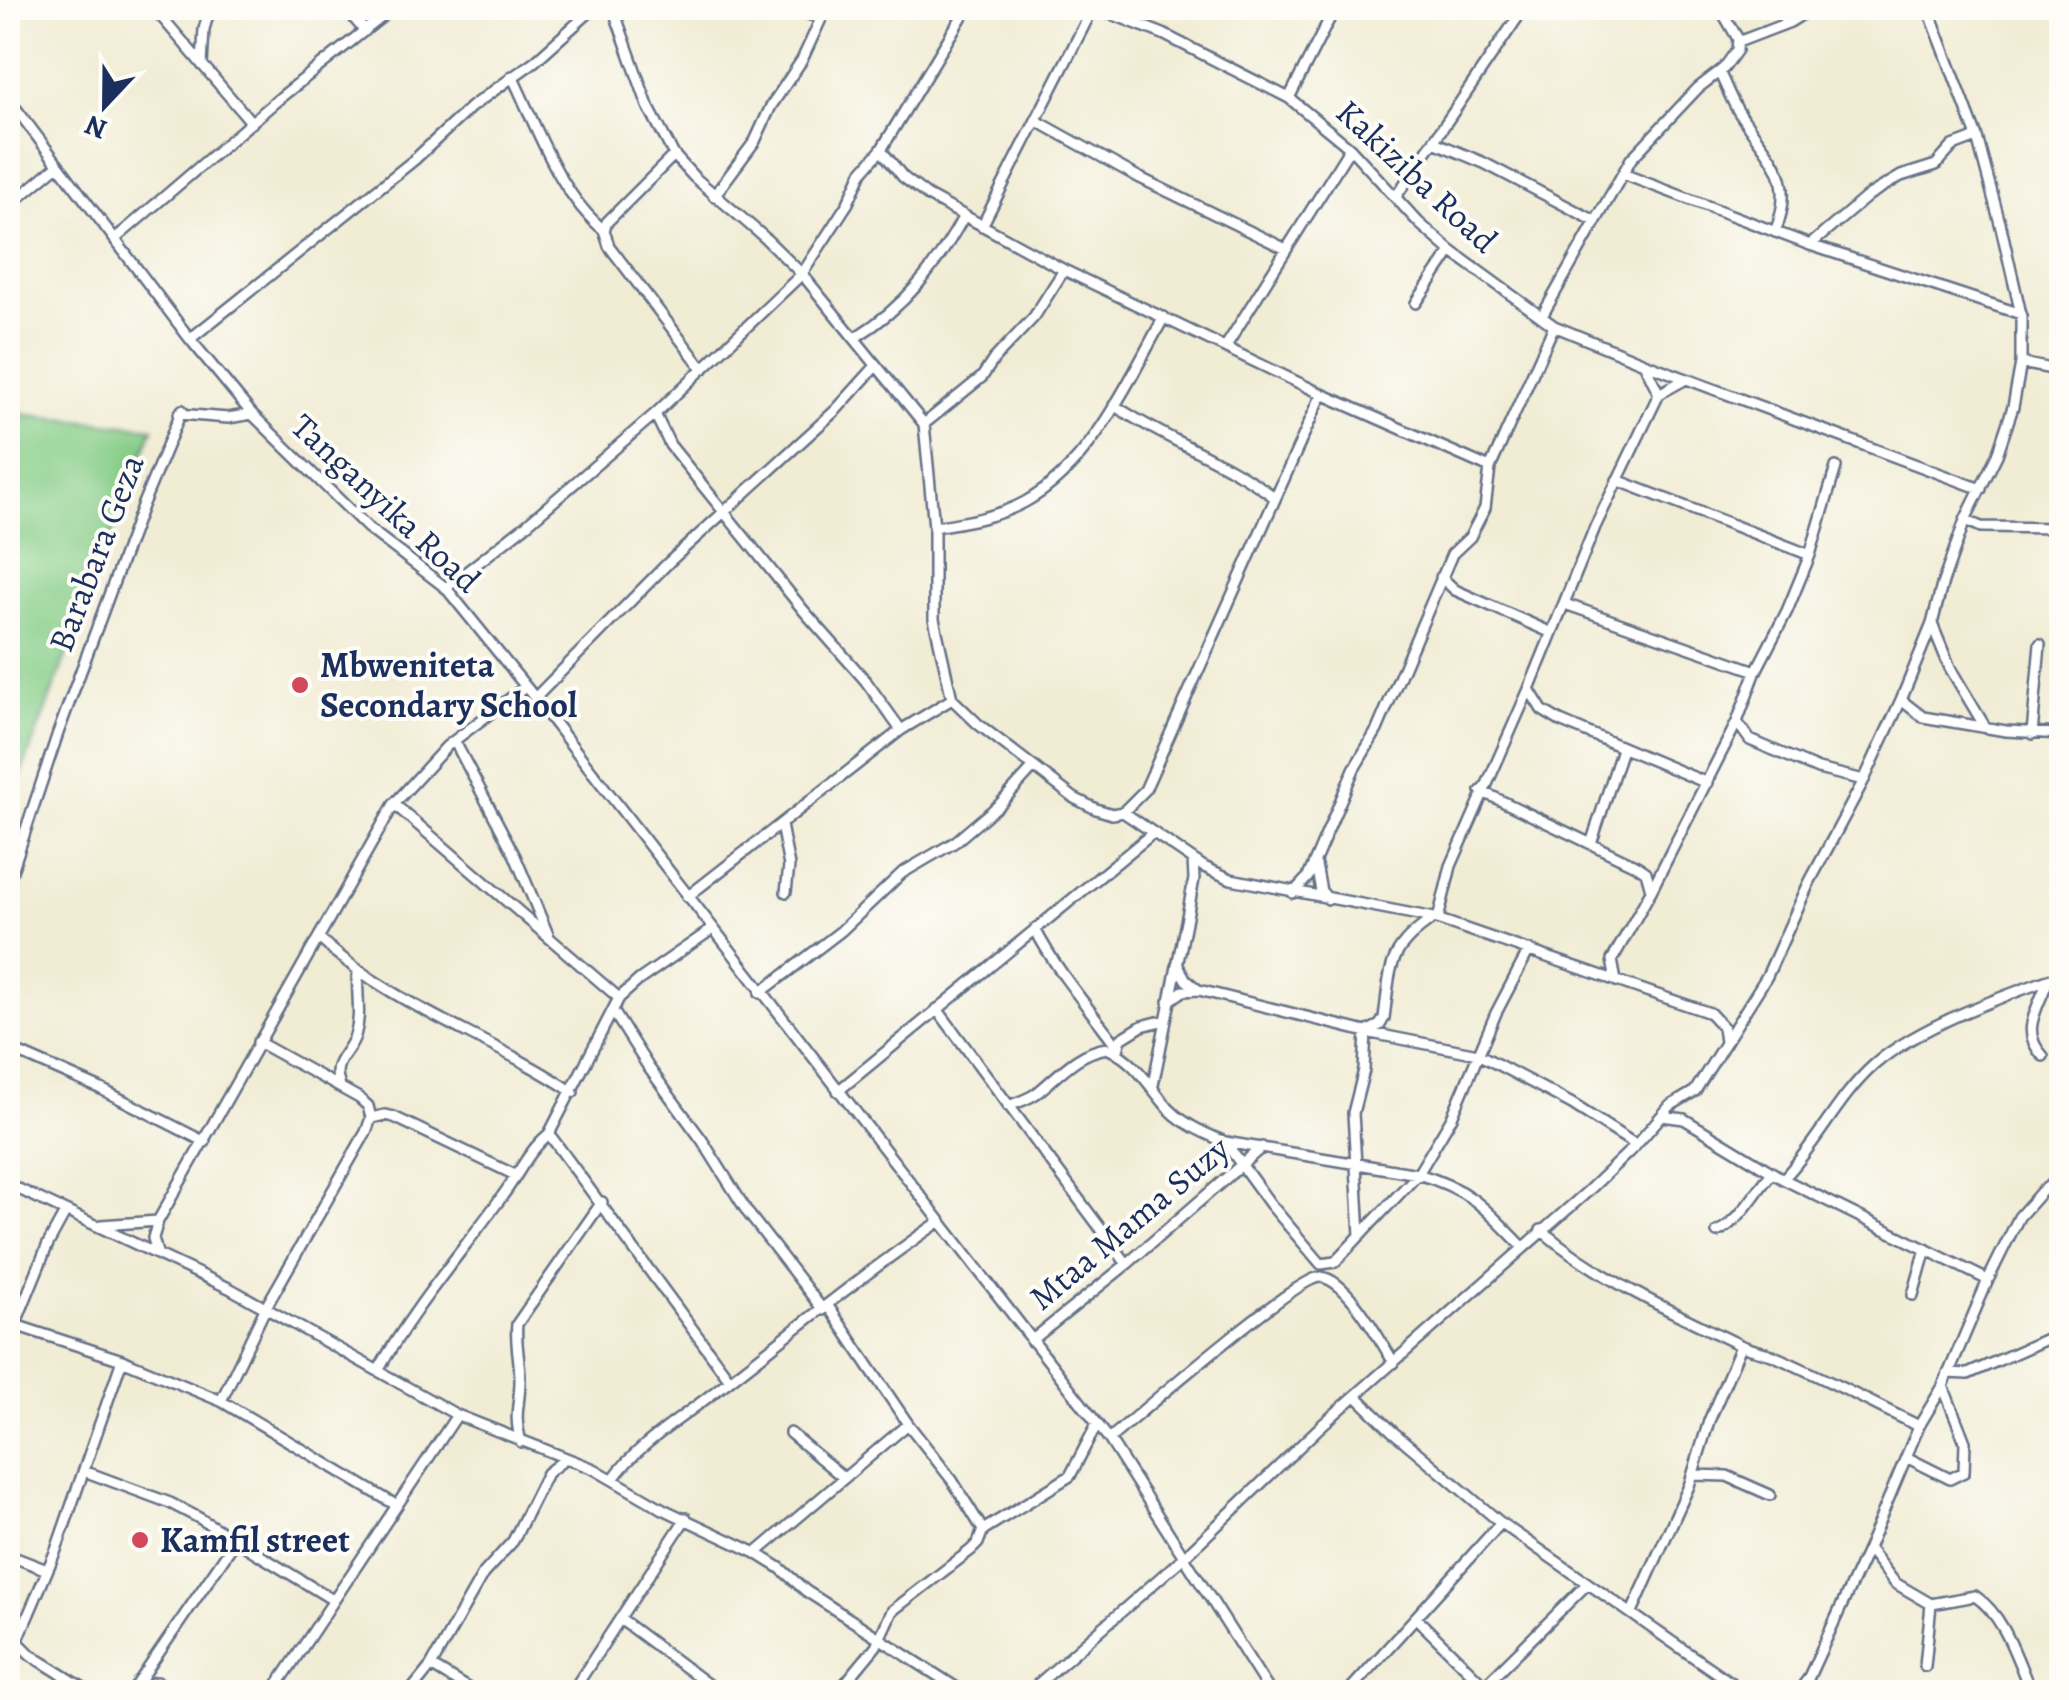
<svg xmlns="http://www.w3.org/2000/svg" width="2069" height="1700" font-family="Alegreya,serif">
<style>
.grass{fill:#88ce89;stroke:#527e74;stroke-width:2.5}
.lines{fill:none;stroke-linecap:round;stroke-linejoin:round}
.street-casing{stroke:#667187;stroke-width:14}
.street{stroke:#fff;stroke-width:9}
.poi-dot{fill:#d1495b;stroke:#fdfcf7;stroke-width:4}
.labels{text-anchor:middle;dominant-baseline:central;stroke-width:8;stroke-linejoin:round;paint-order:stroke}
.street-label{font-size:35px;fill:#1b2f5e;stroke:#fdfcf7}
.poi-label{font-size:35px;font-weight:bold;fill:#1b2f5e;stroke:#fdfcf7;text-anchor:start}
</style>
<rect width="100%" height="100%" fill="#fdfcf7"/>
<filter id="ink" filterUnits="userSpaceOnUse"><feTurbulence type="fractalNoise" baseFrequency=".01" numOctaves="2"/><feDisplacementMap in="SourceGraphic" scale="20" xChannelSelector="R" yChannelSelector="G"/><feConvolveMatrix kernelMatrix="1 2 1 2 8 2 1 2 1" color-interpolation-filters="sRGB"/></filter>
<filter id="wash" filterUnits="userSpaceOnUse"><feTurbulence type="fractalNoise" baseFrequency=".0048" numOctaves="4" result="noise"/><feDisplacementMap in="SourceGraphic" scale="40" xChannelSelector="R" yChannelSelector="G"/><feGaussianBlur stdDeviation="2.25" result="paint"/><feColorMatrix in="noise" values="0 0 0 0 0 0 0 0 0 0 0 0 0 0 0 0 0 1.4 0 .05"/><feComposite in="paint" operator="in"/></filter>
<g filter="url(#wash)">
<rect width="100%" height="100%" fill="#f1ecd4"/>
<path class="grass" d="M8,413L153,428L8,808Z"/>
</g>
<g filter="url(#ink)">
<g class="lines">
<g class="street-casing">
<path id="street" d="M154,8L252,123
M345,8L365,31
M613,8L648,106L674,155L694,177L764,237L802,274L924,424L934,527V619L952,699L978,724L1034,767L1074,798L1096,809L1112,814L1123,812L1145,790L1322,394
M788,8L821,18
M1096,8L1163,34L1289,98L1350,148L1419,223L1451,251L1554,326L1644,363L1981,489
M1738,42L1790,22L1812,8
M202,65L204,29L210,8
M1719,72C1726,85 1731,101 1740,114C1769,159 1798,174 1775,232
M512,76C537,127 559,194 604,230
M8,98L190,339L252,414L368,528L446,588L535,698L1109,1439L1270,1692
M1289,98L1335,8
M1037,121L1138,177L1286,249
M1434,142L1484,163L1595,221
M881,150L903,177L928,196L1064,270L1322,394L1490,468
M674,155L607,222L604,230L609,246L703,369
M1623,174L1810,245L2021,314
M1397,195L1524,8
M714,196L755,141L771,106L802,60L826,8
M8,207L57,166
M982,226L1093,8
M115,239L281,97L393,8
M1810,245L1869,195L1901,176L1936,165L1953,146L1977,137
M1416,303L1451,251
M1542,316L1631,159L1698,88L1724,68L1737,50L1738,39L1720,8
M856,337C905,307 936,267 964,216
M190,339L414,160L471,107L535,61L594,8
M1226,346L1350,148
M1644,363L1659,394
M2021,363L2062,371
M1114,405C1166,441 1223,458 1274,497
M179,414L228,418L252,414
M655,414L670,445L804,611L865,680L901,730
M924,424L982,377L994,359L1034,317L1064,270
M1617,480L1810,555
M1965,520L1981,527L2062,528
M934,527C965,522 998,517 1025,502C1091,466 1129,380 1164,317
M1441,577L1455,590L1552,633
M446,588L526,525L655,414L802,274L848,203L862,172L881,150L967,8
M1565,604L1756,671
M1932,624L1950,668L1984,725
M1529,689L1542,710L1560,721L1707,783
M535,698L668,563L836,410L874,368
M1901,700L1923,717L2006,731L2062,734
M1737,722L1750,740L1818,769L1864,780
M2032,734L2040,644
M455,742L515,856L549,937
M1481,791L1637,866L1646,872L1651,890
M394,804L619,998
M1123,812L1204,867L1231,879L1434,918L1710,1013L1723,1027L1725,1042
M781,825L789,866L786,892
M1591,844L1622,749
M1316,865L1321,891L1328,899
M8,883L58,733L142,506L182,410
M1293,893L1308,877L1354,769L1377,730L1452,554L1470,537L1485,508L1490,468L1554,326
M687,897L901,730L952,699
M1438,919L1451,866L1529,689L1595,527L1659,394L1686,379
M1035,929C1057,972 1089,1008 1117,1046
M711,930L639,980L619,998L549,1134L730,1380
M320,939C393,1007 491,1037 573,1092
M1177,964L1186,980L1197,989
M1616,981L1612,960L1651,891L1737,722L1756,671L1787,611L1810,555L1836,467
M760,993L841,931L902,873L955,842L1000,804L1034,767
M1169,1001L1183,991L1199,990L1366,1032L1478,1054L1572,1104L1636,1145
M937,1009L1127,1264
M613,1011L649,1068L702,1140L748,1213L823,1310
M8,1048L99,1088L205,1142
M1118,1050L1121,1039L1142,1026L1165,1020
M2043,1056C2019,1031 2038,1009 2048,980
M1153,1085L1187,917L1194,879L1193,860
M340,1086C330,1062 348,1056 355,1036C362,1013 356,995 358,972
M838,1091L1153,833
M1008,1106C1018,1102 1030,1099 1038,1092C1059,1075 1078,1052 1107,1048C1134,1060 1146,1081 1164,1103C1178,1122 1204,1133 1225,1142L1418,1174C1471,1190 1484,1207 1522,1246
M1662,1116L1684,1119L1783,1179L1988,1280
M371,1118L385,1115L394,1117L515,1175
M1225,1142L1271,1205L1321,1264L1335,1262L1418,1174L1452,1117L1496,1013L1529,950
M1783,1179C1817,1144 1837,1098 1874,1065C1918,1026 2006,995 2062,975
M8,1184L231,1289L457,1415L594,1469L663,1509L756,1553L780,1568L806,1591L963,1692
M101,1225L158,1221
M1541,1230C1600,1280 1669,1310 1738,1344C1749,1350 1763,1351 1774,1356C1823,1377 1871,1403 1919,1426
M1717,1232C1741,1221 1754,1193 1772,1173
M1360,1235L1353,1113L1364,1070L1366,1032L1380,1025L1384,1018C1391,966 1387,949 1434,918
M157,1253L153,1238L158,1221L394,804L447,746L525,687
M1913,1295L1926,1249
M828,1306L908,1424L952,1480L983,1530L978,1543L971,1550L892,1611L876,1646L838,1692
M15,1325L122,1360L221,1401L396,1505
M1031,1341L1127,1264L1262,1147
M8,1342L48,1244L65,1213
M378,1371C413,1308 461,1253 503,1195C519,1174 528,1151 549,1134
M1948,1373L1968,1374L2062,1332
M1357,1397L1392,1431L1501,1523L1744,1692
M221,1401L266,1307L366,1132L371,1118L368,1106L359,1098L258,1042
M790,1433L844,1478
M1109,1439C1137,1416 1298,1275 1321,1277C1348,1280 1381,1342 1394,1363
M521,1442C513,1412 520,1407 520,1379C520,1360 515,1343 517,1324L602,1202
M1908,1458L1950,1479L1964,1472L1965,1442L1943,1386
M84,1471L170,1503L199,1518L333,1600
M1693,1475L1727,1476L1770,1495
M613,1479C637,1445 679,1420 712,1394C787,1336 861,1276 939,1222
M983,1530L1070,1476L1097,1424
M1868,1548L1895,1583L1931,1604L1975,1596C2005,1616 2017,1660 2031,1692
M756,1553L908,1424
M8,1555L47,1570
M1632,1612L1689,1486L1709,1421L1741,1346
M1416,1618L1491,1692
M620,1619L718,1692
M16,1640L31,1655L90,1692
M8,1663L56,1550L122,1360
M431,1666L474,1692
M1925,1666L1931,1604
M1484,1686L1587,1584
M137,1687L157,1682L181,1692
M132,1692L236,1540
M273,1692L457,1415
M410,1692L431,1666L483,1574L513,1541L547,1473L564,1460
M572,1692L686,1518
M1029,1692L1184,1557L1322,1425L1587,1192L1636,1145L1670,1106L1695,1091L1767,976L1809,883L1864,780L1901,700L1932,624L1942,585L1965,520L1997,455L2013,407L2021,363V314L2001,227L1977,137L1928,8
M1348,1692L1501,1523
M1711,1692L1736,1687
M1798,1692L1808,1679L1868,1548L1919,1426L1943,1386L1988,1280L2019,1217L2041,1192L2062,1177"/>
</g>
<use href="#street" class="street"/>
</g>
</g>
<g class="poi-dot">
<circle cx="300" cy="685" r="10"/>
<circle cx="140" cy="1540" r="10"/>
</g>
<g class="labels">
<g class="street-label">
<text transform="translate(1417 176) rotate(43)">Kakiziba Road</text>
<text transform="translate(386 503) rotate(43)">Tanganyika Road</text>
<text transform="translate(96 553) rotate(-69)">Barabara Geza</text>
<text transform="translate(1129 1223) rotate(-40)">Mtaa Mama Suzy</text>
</g>
<g class="poi-label">
<text x="320" y="665">Mbweniteta<tspan x="320" dy="40">Secondary School</tspan></text>
<text x="160" y="1540">Kamfil street</text>
</g>
</g>
<rect width="2069" height="1700" fill="none" stroke="#fdfcf7" stroke-width="40"/>
<g transform="translate(105 105) rotate(202)" stroke="#fdfcf7" stroke-width="8" paint-order="stroke">
<path d="M0-8L18 38L0 25L-18 38Z" fill="#1b2f5e"/>
<text y="-15" font-size="28" font-weight="bold" text-anchor="middle" fill="#1b2f5e">N</text>
</g>
</svg>
